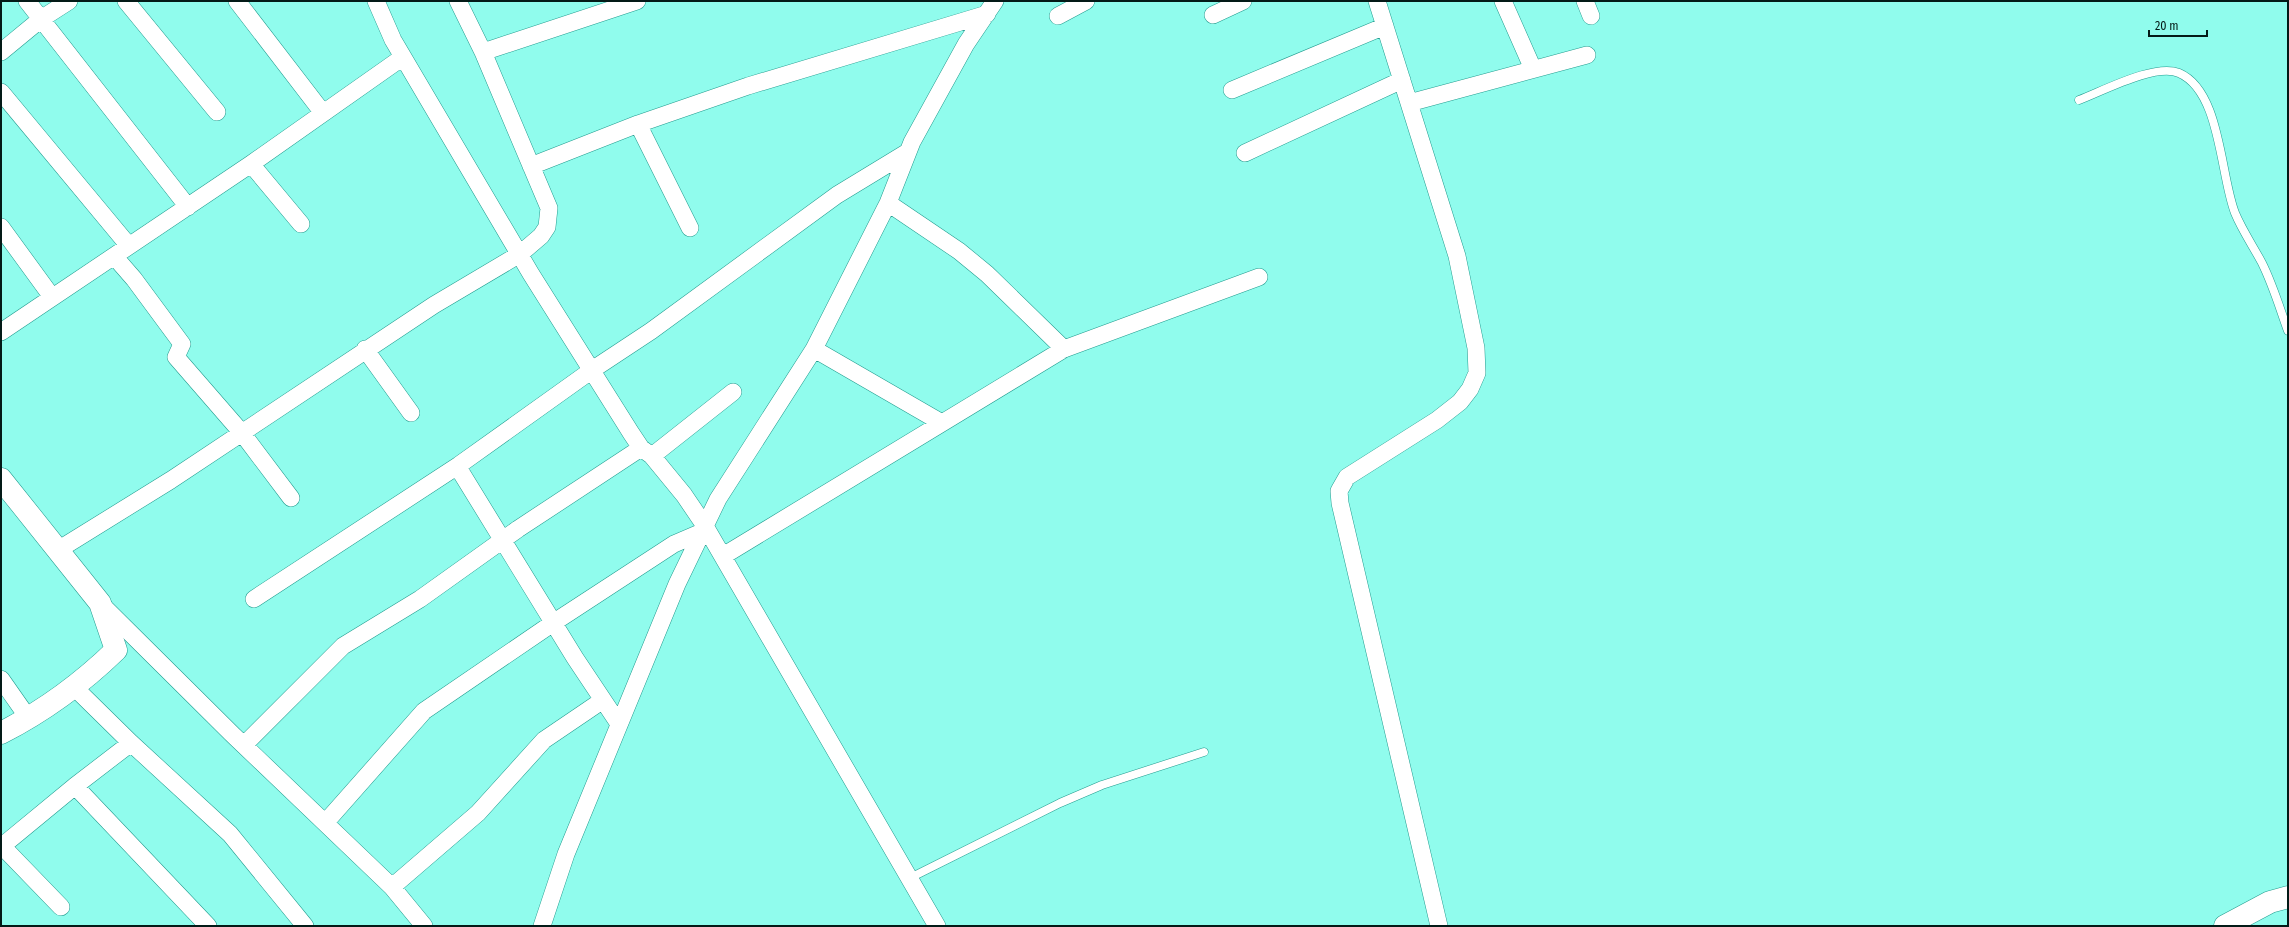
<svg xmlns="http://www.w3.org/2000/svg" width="2289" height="927" font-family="'Fira Sans Condensed',sans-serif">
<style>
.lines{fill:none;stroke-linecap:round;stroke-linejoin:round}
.lane-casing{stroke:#229c8f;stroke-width:9}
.street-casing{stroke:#229c8f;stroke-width:18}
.secondary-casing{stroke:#229c8f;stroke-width:23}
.lane{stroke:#fff;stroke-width:8}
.street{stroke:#fff;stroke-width:17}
.secondary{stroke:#fff;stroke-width:22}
</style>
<rect width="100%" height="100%" fill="#90fced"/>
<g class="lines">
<g class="lane-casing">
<path id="lane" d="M2079,100C2103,91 2155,63 2179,73C2221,91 2220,175 2235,213C2242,230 2253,246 2262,263C2273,285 2280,309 2288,331
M910,878L1060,803L1102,785L1204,752"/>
</g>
<g class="street-casing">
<path id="street" d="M27,1L188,207
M126,1L217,112
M237,1L323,113
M376,1L393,40L531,274L631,433L641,448L652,456L684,495L705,526L937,926
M1377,1L1457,256L1476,348L1477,373L1470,389L1460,402L1437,420L1347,477L1339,491L1340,503L1439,926
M1503,1L1533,69
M1585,1L1591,16
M1213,15L1243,1
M1058,16L1086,1
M1,52L41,19L69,1
M483,52L637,1
M1232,90L1385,26
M1,92L129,246
M1409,103L1587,55
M638,124L690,228
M1245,153L1402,80
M251,164L301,224
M531,166L638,124L748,86L987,14
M888,203L959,251L987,274L1064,349
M1,227L52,297
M114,256L134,279L182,344L176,357L242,433L291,498
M1,332L251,164L403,57
M365,349L411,413
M814,349L942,423
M652,456L733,392
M459,465L462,474L575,658L619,724
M58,550L171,480L434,305L520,254L541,236L547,227L549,208L483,52L458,1
M723,556L1064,349L1259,277
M254,599L459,465L592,370L651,331L837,195L906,153
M102,605L233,735L392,887L424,926
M1,679L29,719
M74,687L131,743L230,834L305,926
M244,745L343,646L420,599L518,529L641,448
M75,786L208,926
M325,823L424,711L553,623L674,544L702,532
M2,846L61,907
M1,847L75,786L131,743
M392,887L478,813L544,740L603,700
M542,926L566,854L677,584L718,499L814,349L888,203L912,142L966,44L995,1"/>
</g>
<g class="secondary-casing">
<path id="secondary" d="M1,479L100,603L116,650C81,684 44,711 1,733
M2225,926L2270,902L2288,897"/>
</g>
<use href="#lane" class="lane"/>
<use href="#street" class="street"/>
<use href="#secondary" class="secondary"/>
</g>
<rect width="2289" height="927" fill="none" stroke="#031a17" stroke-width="4"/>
<path d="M2149 30v6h58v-6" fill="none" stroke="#031a17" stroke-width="2"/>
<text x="2155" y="30" font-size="12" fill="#031a17" stroke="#90fced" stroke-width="3" paint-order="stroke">20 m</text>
</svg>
